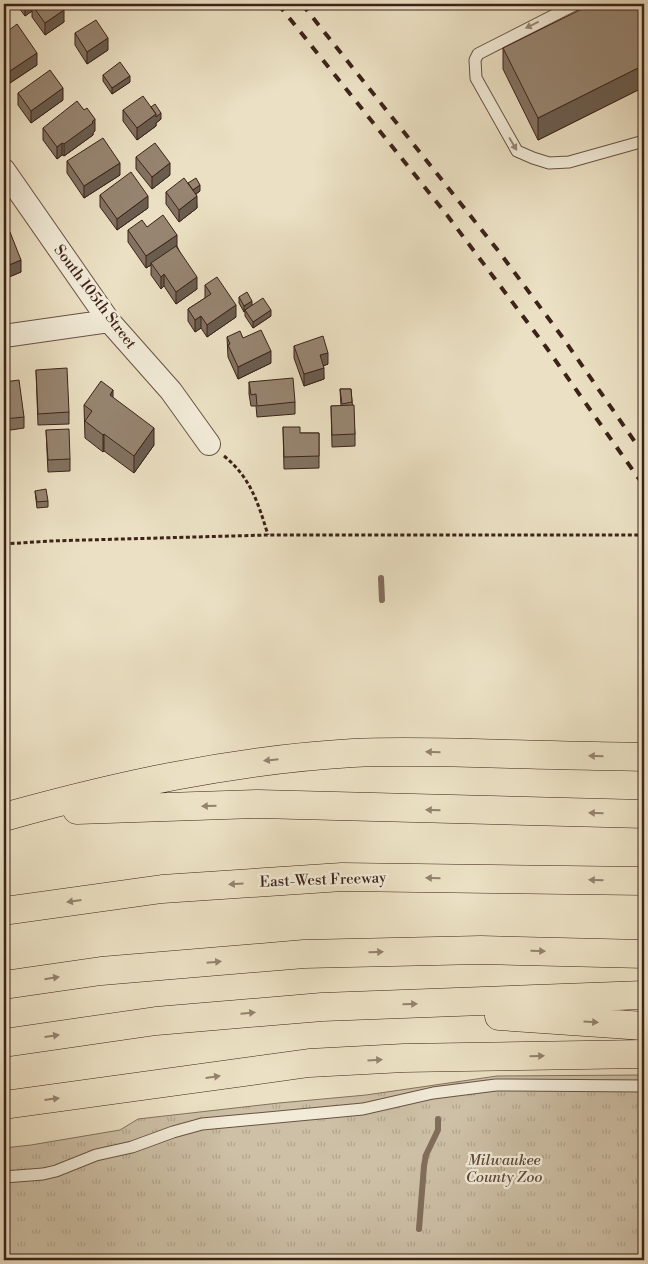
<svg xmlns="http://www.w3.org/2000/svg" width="648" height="1264" font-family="'Libre Bodoni',serif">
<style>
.park{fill:url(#park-tufts);stroke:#847160}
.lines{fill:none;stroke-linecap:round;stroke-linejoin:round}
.stream{stroke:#826d5c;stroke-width:6}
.lane-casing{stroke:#685244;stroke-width:13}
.street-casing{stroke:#685244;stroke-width:24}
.highway-casing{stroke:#3c2219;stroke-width:29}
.path{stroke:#3c2219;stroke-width:3;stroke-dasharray:4 2.5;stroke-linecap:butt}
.lane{stroke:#f2ebd8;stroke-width:11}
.street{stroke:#f2ebd8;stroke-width:22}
.highway{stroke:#ebe0c3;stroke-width:28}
.rail{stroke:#3c2219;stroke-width:4;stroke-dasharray:9 9;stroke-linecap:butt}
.wall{fill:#827261;stroke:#3c2219}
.shaded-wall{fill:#6a5d4f;stroke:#3c2219}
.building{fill:#978571;stroke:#3c2219}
.oneway{fill:#978678}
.oneway2{fill:#94816e}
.labels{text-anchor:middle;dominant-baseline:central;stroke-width:4.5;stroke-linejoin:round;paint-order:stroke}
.street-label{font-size:15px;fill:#3c2219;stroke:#f2ebd8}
.park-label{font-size:15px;font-style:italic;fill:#604a3c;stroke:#f2ebd8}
</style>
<defs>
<pattern id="park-tufts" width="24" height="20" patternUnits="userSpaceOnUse" patternTransform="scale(1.25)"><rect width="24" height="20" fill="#cdc0a6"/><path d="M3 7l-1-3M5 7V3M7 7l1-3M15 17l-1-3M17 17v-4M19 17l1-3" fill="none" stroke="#b1a58e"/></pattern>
</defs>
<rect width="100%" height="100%" fill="#ebe0c3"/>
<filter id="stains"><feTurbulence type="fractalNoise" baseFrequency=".004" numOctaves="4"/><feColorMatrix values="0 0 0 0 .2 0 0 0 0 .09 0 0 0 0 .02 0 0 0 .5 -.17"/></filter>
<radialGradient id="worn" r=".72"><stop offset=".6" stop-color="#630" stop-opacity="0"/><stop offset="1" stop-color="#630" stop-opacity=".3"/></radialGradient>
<path class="park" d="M644,1075V1260H4V1148L31,1145L120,1130L138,1119L279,1103L366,1095L497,1076Z"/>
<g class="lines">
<path class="stream" d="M381,578L382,600
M419,1229L424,1166L426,1155L438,1130V1119"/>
<g class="lane-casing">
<path id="lane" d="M576,4L478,54L475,60L476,78L517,151L533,158L549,163L569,162L644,141
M4,1177L43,1174L56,1171L96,1155L132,1147L173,1132L202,1124L363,1109L433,1093L496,1085L644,1086"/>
</g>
<g class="street-casing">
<path id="street" d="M4,170L109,321L171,391L209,444
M4,336L109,321"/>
</g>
<g class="highway-casing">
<path id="highway" d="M77,810L258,804L644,814
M4,817C119,785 233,760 353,753C393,751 434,752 474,753C531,755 587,756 644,757
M4,911L162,889L342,877L644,881
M4,985L101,971L304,954L481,950L644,954
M499,1016L644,1026
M4,1043L156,1021L322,1007L644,995
M4,1105L309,1063L404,1058L644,1054"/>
</g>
<path class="path" d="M224,456C251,478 258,503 268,535
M4,544L50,541L268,535H644"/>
<use href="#lane" class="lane"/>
<use href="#street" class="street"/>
<use href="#highway" class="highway"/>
<path class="rail" d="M278,4L447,215L546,347L644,486
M302,4L500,253L563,338L644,455"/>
</g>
<path class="wall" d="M16,4H59L64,22L45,35L32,17V11L25,16Z
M644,18V87L538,140L503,69V48Z
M75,33L108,50L87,64L75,45Z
M4,34L37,65L10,83L4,73Z
M103,75L130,82L112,94L103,81Z
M18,93L63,100L31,123L18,105Z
M151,107L161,119L156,123V126L137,140L123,121V110Z
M43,128L95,131L93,133V135L64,156L62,155L57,159L43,140Z
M136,157L170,175L152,189L136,169Z
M67,161L120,175L84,198L67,173Z
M188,184L200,191L196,194L197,208L179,222L166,204V192Z
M100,195L148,208L117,230L100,207Z
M147,227L177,246L197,289L176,304L164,286L161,289L151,275V265L146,268L128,242V230Z
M4,235L21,272L9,277L7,272L4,274Z
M205,285L236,317L207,337L201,328L195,332L188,321V309L205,298Z
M239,297L252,305L271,316L253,328L245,316V312H244L239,303Z
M227,337L243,338L271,363L238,379L228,357Z
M294,346L328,364L323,366L324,379L304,386L294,358Z
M36,370L69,412V424L38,425Z
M4,382L24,417V428L4,431Z
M249,382L295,402V414L257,417L256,406H251L249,394Z
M340,389H351L355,434V446L332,447L331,406H341Z
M113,398L154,445L134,473L104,451L103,452L85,438L84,405Z
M283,427L300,433H319V468L284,469Z
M46,430L70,459V471L48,472Z
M35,491L48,501V507L37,508Z"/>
<path class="shaded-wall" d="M25,4H42L32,5V11L25,16Z
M64,10V22L45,35V23Z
M108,38V50L87,64V52Z
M37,53V65L10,83V71Z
M644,65V87L538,140V118Z
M130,76V82L112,94V88Z
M63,88V100L31,123V111Z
M161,113V119L156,123V126L137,140V128L156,114Z
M95,119V131L93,133V135L64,156V144Z
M62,143V155L57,159V147Z
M120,163V175L84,198V186Z
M170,163V175L152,189V177Z
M200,185V191L193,196V190Z
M148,196V208L117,230V219Z
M197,196V208L179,222V210Z
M177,235V246L152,264L151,263V265L146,268V256Z
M21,260V272L9,277V265Z
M7,261V272L4,274V262Z
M164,274V286L161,289V277Z
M197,277V289L176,304V292Z
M252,301V307L245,310L244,312V306Z
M236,305V317L207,337V325Z
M271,310V316L253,328V322Z
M201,316V328L195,332V320Z
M271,351V363L238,379V367Z
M328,353V364L320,367V355Z
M324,368V379L304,386V374Z
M113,390V407L110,395Z
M154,428V445L134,473V456Z
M104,434V451L103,452V435Z"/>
<path class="building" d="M34,4H59L64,10L45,23L32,5Z
M592,4H637L644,18V65L538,118L503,48Z
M96,20L108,38L87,52L75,33Z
M17,24L37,53L10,71L4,62V34Z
M120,62L130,76L112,88L103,75Z
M50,70L63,88L31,111L18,93Z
M143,96L156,114L137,128L123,110Z
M77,101L84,110L87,108L95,119L92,122L93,123L64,144L62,143L57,147L43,128Z
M155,104L161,113L156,117V114L151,107Z
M103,138L120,163L84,186L67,161Z
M155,143L170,163L152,177L136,157Z
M131,172L148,196L117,219L100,195Z
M184,178L197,196L179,210L166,192Z
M196,178L200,185L193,190L188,183Z
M163,215L177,235L146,256L128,230L142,220L147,227Z
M10,232L21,260L9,265L7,261L4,262V235Z
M176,246L197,277L176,292L164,274L161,277L151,263Z
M217,277L236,305L207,325L201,316L195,320L188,309L211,294L205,285Z
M247,292L252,301L244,306L239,297Z
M263,298L271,310L253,322L245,310Z
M261,330L271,351L238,367L228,345L230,344L227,337L240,331L243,338Z
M323,336L328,353L320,355L324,368L304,374L294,346Z
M67,368L69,412L38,414L36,370Z
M293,378L295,402L257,406L256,394L251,395L249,382Z
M19,380L24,417L4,419V382Z
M101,381L113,390L110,395L154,428L134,456L104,434L103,435L85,421L92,411L84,405Z
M340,389H351L352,402L342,404Z
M354,405L355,434L332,435L331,406Z
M283,427H300V433H319V456L284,457Z
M69,429L70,459L48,460L46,430Z
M46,489L48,501L37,502L35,491Z"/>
<defs><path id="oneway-solid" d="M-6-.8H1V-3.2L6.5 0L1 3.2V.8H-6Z" transform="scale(1.25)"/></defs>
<g class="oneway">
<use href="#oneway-solid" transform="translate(532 25) rotate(154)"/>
<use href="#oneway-solid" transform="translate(513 144) rotate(59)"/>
</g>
<g class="oneway2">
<use href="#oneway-solid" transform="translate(433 752) rotate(-179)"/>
<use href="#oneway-solid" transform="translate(596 756) rotate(-179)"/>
<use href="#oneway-solid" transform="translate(271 760) rotate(174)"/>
<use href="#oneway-solid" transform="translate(209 806) rotate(178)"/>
<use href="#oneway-solid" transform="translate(433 810) rotate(-178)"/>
<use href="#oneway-solid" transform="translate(596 813) rotate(-179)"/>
<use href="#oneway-solid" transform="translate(433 878) rotate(-179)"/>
<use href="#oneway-solid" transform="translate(596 880) rotate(-179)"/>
<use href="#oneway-solid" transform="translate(236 884) rotate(176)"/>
<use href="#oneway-solid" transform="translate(74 901) rotate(172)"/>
<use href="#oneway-solid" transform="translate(538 951) rotate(1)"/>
<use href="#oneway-solid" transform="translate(376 952) rotate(-2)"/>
<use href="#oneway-solid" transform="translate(214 962) rotate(-5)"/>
<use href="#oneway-solid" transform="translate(52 978) rotate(-9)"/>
<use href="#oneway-solid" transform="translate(410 1004) rotate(-2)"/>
<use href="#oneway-solid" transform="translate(248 1013) rotate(-5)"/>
<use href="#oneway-solid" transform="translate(591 1022) rotate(3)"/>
<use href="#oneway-solid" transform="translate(52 1036) rotate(-8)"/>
<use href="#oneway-solid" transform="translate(537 1056) rotate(-1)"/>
<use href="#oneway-solid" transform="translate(375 1060) rotate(-3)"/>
<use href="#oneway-solid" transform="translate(213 1077) rotate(-8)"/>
<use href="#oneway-solid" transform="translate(52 1099) rotate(-7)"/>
</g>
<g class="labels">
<g class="street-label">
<text transform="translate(95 297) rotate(53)">South 105th Street</text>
<text transform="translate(323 880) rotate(-2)">East-West Freeway</text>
</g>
<g class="park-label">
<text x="504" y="1160">Milwaukee<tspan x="504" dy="17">County Zoo</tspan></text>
</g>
</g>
<rect width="648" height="1264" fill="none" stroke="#ebe0c3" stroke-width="20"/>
<rect x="5" y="5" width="638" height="1254" fill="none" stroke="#3c2219" stroke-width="2.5"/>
<rect x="10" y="10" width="628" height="1244" fill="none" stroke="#3c2219"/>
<rect width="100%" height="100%" filter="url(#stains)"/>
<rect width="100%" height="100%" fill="url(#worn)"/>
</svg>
